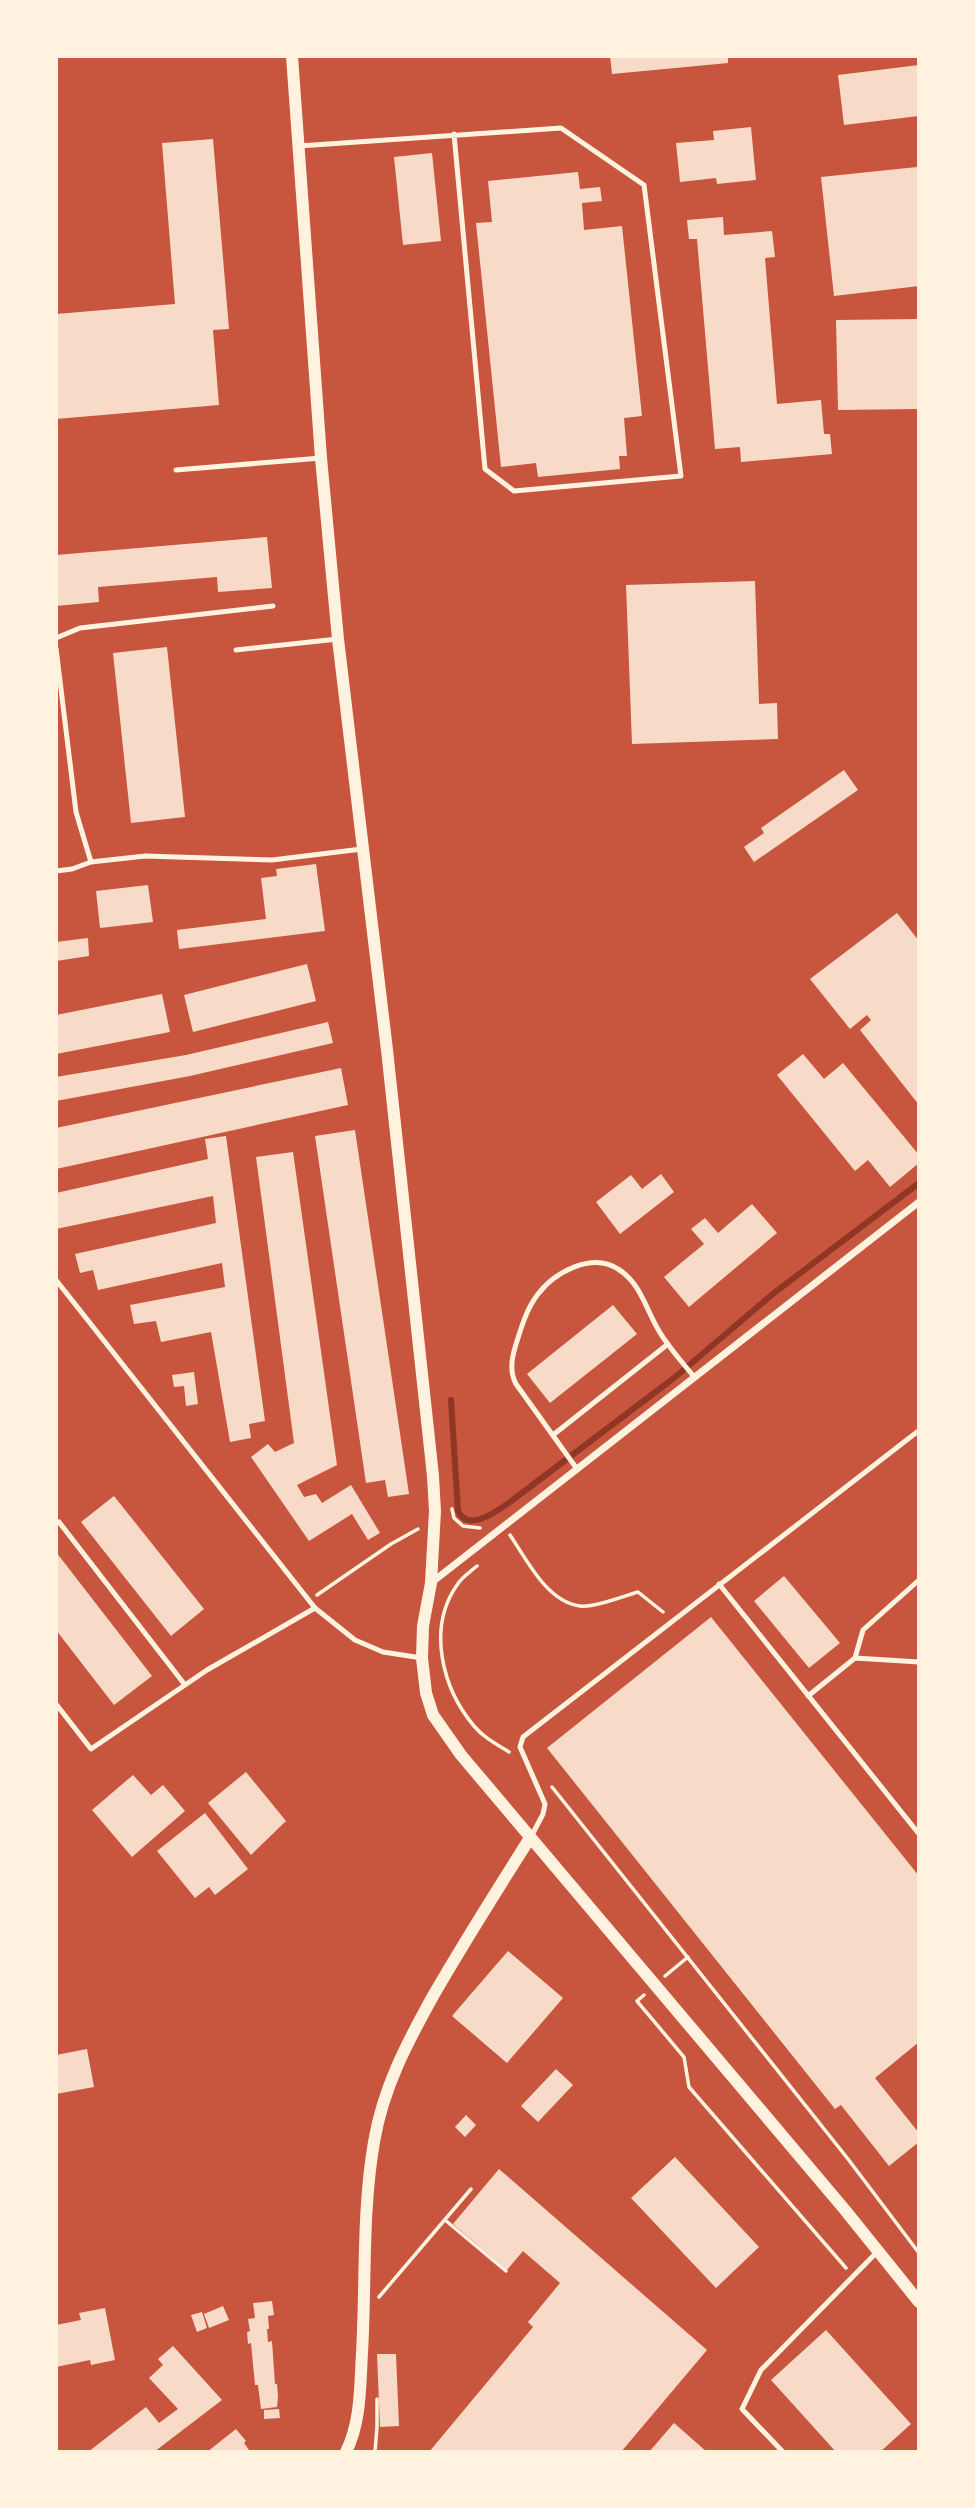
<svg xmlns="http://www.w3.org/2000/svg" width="975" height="2508" font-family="'Sofia Sans Condensed',sans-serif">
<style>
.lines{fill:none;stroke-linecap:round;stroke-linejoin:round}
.stream{stroke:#8f3625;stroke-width:6}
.building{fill:#f7dbc8}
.path{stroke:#fff3e0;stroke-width:3.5}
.service{stroke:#fff3e0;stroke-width:5}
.minor{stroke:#fff3e0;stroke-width:7}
.tertiary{stroke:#fff3e0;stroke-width:12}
</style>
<rect width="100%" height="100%" fill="#c8553d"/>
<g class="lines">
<path class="stream" d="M451,1400L458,1511C468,1533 497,1511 510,1502L674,1378L774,1293L919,1183"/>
</g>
<path class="building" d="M610,56H728V63L612,74Z
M919,65V116L844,125L838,75Z
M751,127L756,180L717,184L716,178L680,182L676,143L714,140L713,131Z
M213,139L229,329L213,330L219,405L56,419V314L175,304L162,143Z
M432,153L441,241L403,245L394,157Z
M917,167L919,188V286L834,296L821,177Z
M578,172L580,189L600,187L602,201L582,203L584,230L622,226L642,416L624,418L627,456H619L620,469L538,477L536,463L501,467L476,223L492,222L488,181Z
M723,217L724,235L772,231L775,257L765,258L777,404L821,400L824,434H830L832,454L741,462L740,447L715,449L697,239H689L687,220Z
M919,319V409L838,410L836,320Z
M267,537L272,588L218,592L217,577L98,587L99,602L56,606V555Z
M755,581L759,704L777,703L778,739L632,744L626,585Z
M167,647L185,817L131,823L113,653Z
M844,770L858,790L754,862L744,847L764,833L761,828Z
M316,864L325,931L179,949L177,930L266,919L261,878L277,876L276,869Z
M148,885L153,922L100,928L96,891Z
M897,913L919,941V1105L860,1030L871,1020L867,1015L850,1029L810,979Z
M88,938L89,956L56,961V942Z
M307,964L316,1001L193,1032L184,995Z
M162,994L170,1032L56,1054V1015Z
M328,1022L333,1043L190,1076L56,1101V1077L186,1055Z
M803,1054L824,1079L843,1063L919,1155V1163L890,1187L868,1160L855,1171L777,1075Z
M341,1068L348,1105L56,1169V1128Z
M355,1130L409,1494L388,1497L385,1480L366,1483L315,1136Z
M226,1136L265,1421L249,1424L251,1438L230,1442L211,1332L161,1342L156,1321L134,1324L130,1305L225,1287L222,1263L98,1290L93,1270L80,1273L75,1254L216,1223L213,1196L56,1229V1193L208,1159L205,1139Z
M293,1152L337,1465L297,1485L304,1497L316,1494L322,1503L351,1485L380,1533L368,1540L352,1514L309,1541L251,1457L268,1444L275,1452L294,1443L256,1157Z
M661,1174L674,1192L620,1234L596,1202L631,1175L642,1189Z
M752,1204L777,1233L689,1307L664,1277L704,1244L691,1229L705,1218L718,1233Z
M613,1305L637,1334L550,1403L527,1374Z
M194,1372L198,1404L186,1406L184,1386L174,1387L172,1375Z
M114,1496L204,1609L171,1636L81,1522Z
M56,1552L152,1676L114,1705L56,1630Z
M784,1576L840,1643L809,1668L754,1601Z
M711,1617L919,1876V2042L875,2078L919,2133V2142L889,2166L841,2105L835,2109L547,1748Z
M246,1772L286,1821L251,1855L208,1803Z
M133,1775L151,1795L163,1785L185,1811L132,1857L92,1810Z
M205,1813L248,1869L215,1895L209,1887L195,1898L157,1851Z
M508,1951L563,1998L507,2063L452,2016Z
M87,2049L94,2087L56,2094V2055Z
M556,2069L573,2085L538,2122L521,2106Z
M466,2115L476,2125L465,2137L455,2127Z
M675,2157L759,2247L716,2288L631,2198Z
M499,2169L707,2350L621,2452H429L533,2327L528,2322L560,2283L523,2251L507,2270L453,2224Z
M272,2301L274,2315L268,2316L269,2329H267L268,2342L272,2341L275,2384H277L278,2397L277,2407L261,2409L258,2385H255L251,2343L248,2344L247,2332L250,2331L248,2319L255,2318L253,2303Z
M223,2306L229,2320L209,2328L204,2314Z
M105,2308L115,2360L91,2365L90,2360L56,2367V2325L81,2320L79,2313Z
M202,2312L207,2328L197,2332L191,2315Z
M826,2330L911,2424L880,2452H836L771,2380Z
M173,2346L222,2400L154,2452H88L146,2407L159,2423L178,2409L149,2378L163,2365L158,2359Z
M377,2354H396L399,2426L380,2427Z
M279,2409L280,2418L264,2419V2410Z
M674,2423L707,2452H649Z
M236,2429L246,2441L244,2443L249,2450L247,2452H207Z"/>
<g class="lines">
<path class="path" d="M452,1509L454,1518L463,1526L480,1528
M510,1535C527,1560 547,1602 580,1606C594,1608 624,1596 638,1592L663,1612
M477,1566C470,1572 462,1577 457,1585C427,1628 442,1688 474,1726C483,1737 496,1744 509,1752
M317,1595L391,1544L418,1529
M552,1787L848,2159L919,2253
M665,1976L688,1957
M644,1995L637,2001L684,2057L689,2087L846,2268
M445,2220L506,2271
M379,2297L471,2189
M375,2452L377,2427V2399"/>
<path class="service" d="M299,146L561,128L644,185L681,476L514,491L485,469L454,134
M176,470L321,458
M56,638L80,628L273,606
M56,648L76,812L91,862
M236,650L338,639
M56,871L72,869L91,862L145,856L272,860L362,849
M56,1280L315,1608L355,1640L383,1652L422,1658
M553,1435L668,1344
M577,1469L516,1384C508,1369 513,1353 518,1338C523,1322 528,1307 538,1294C555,1272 592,1252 618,1269C641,1283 646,1310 659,1331C669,1348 683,1363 695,1378
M59,1522L185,1685
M719,1584L919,1834
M855,1658L919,1662
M808,1696L855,1658L863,1630L919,1580
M56,1704L91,1749L207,1670L315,1608
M532,1835L543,1814L545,1804L520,1747L523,1737L917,1432
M783,2452L742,2409L761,2370L878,2251"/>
<path class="minor" d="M431,1583L919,1202"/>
<path class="tertiary" d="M292,56L321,458L338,639L387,1050L433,1476L435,1511L431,1583L423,1626L422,1658L426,1693L433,1715L461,1755L845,2210L919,2302
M346,2452C361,2422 360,2387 362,2353C366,2283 362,2211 374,2142C383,2088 407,2043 433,1996C464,1942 497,1890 530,1838"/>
</g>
<rect width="975" height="2508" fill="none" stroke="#fff3e0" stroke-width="116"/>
</svg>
